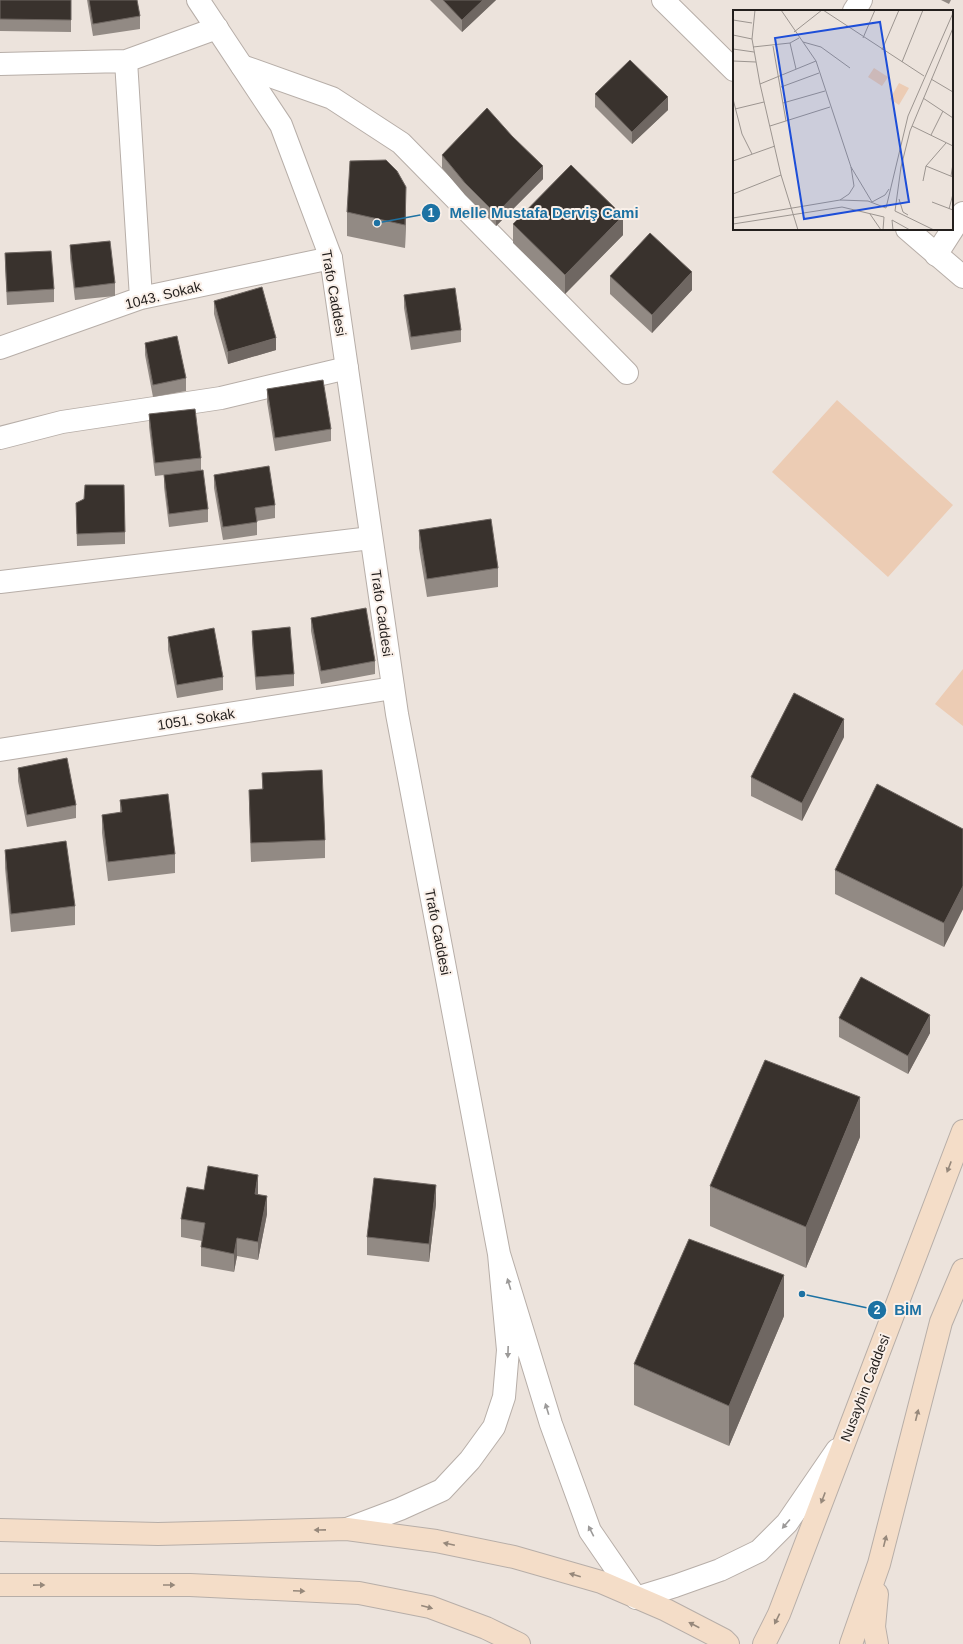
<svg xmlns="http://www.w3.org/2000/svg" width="963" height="1644" font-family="Helvetica,sans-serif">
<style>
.park{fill:#ecccb4}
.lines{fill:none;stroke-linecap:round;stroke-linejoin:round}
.minor-casing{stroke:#b7aea8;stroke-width:24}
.tertiary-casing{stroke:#b7aea8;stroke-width:24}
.secondary-casing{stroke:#b7aea8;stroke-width:24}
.minor{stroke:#fff;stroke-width:22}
.tertiary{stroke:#fff;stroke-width:22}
.secondary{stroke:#f4ddc8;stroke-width:22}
.wall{fill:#928a84}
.shaded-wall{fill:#6f6762}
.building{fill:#39322d;stroke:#6f6762}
.oneway{fill:#96887b}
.oneway2{fill:#9c9a99}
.labels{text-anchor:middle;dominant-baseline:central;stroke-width:4;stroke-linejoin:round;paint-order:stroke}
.street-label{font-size:14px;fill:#231f1d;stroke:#faf0e9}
.inset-road{fill:none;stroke:#9c9590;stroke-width:1}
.view{fill:#1d4ed8;fill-opacity:0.15;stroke:#1d4ed8;stroke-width:2}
.inset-edge{fill:none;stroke:#231f1d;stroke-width:2}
.leader{fill:none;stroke:#1d72a3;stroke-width:1.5}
.callout-dot{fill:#1d72a3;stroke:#faf0e9;stroke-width:1.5}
.mark-label{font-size:12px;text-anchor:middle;font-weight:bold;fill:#fff}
.callout-label{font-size:15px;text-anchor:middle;font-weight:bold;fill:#1d72a3;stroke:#faf0e9;stroke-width:4;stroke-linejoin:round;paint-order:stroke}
</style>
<rect width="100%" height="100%" fill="#ece3dc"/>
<path class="park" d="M837,400L953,505L888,577L772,472Z
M963,669V726L935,704Z"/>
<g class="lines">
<g class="minor-casing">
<path id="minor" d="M663,0L734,70
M854,11L861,0
M126,61L141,298
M0,64L126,61L217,28
M242,66L332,98L401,143L627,373
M907,229L963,277
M0,348L141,298L331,258
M0,438L62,422L221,398L347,368
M0,582L371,538
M0,750L393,688"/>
</g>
<g class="tertiary-casing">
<path id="tertiary" d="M198,0L281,125L331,258L397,714L499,1254
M936,255L963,213
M347,1529L400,1509L442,1490L470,1460L494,1427L504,1397L508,1350L499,1254L551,1424L590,1531L636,1598L675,1586L720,1570L759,1551L787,1523L837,1450"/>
</g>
<g class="secondary-casing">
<path id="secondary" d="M0,1530L158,1534L347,1529L436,1541L514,1557L601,1582L666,1610L724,1640L728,1644
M0,1585H190L359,1593L430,1607L486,1628L519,1644
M877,1594L874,1627L877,1644
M764,1644L779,1614L963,1131
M851,1644L879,1564L941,1322L963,1270"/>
</g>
<use href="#minor" class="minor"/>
<use href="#tertiary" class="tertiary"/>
<use href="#secondary" class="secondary"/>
</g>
<path class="wall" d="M0,0H71V32L0,31Z
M87,0H137L140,16V29L93,36Z
M430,0H496L462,32Z
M941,0H951L949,4Z
M595,94L668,110L632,144L595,107Z
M442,155L543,179L496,226L465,195L442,168Z
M406,211L405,248L347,236V212Z
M513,224L623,235L565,294L513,243Z
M70,245L115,283V296L75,300L70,258Z
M5,253L54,289V302L7,305L5,266Z
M610,276L692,290L652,333L610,294Z
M404,295L461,330V342L411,350L404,308Z
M214,301L276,350L228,364L214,314Z
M145,343L186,378V391L153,397L145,355Z
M267,389L331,429V441L275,451L267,402Z
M149,414L201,458V470L208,509V522L169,527L164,487V475L155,476L149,427Z
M214,475L275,505V518L257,521V535L223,540L214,488Z
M76,503L125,532V544L77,546Z
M419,530L498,568V587L427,597L419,548Z
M311,618L375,661V674L321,684L311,631Z
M252,631L294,674V686L256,690L252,644Z
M168,637L223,677V690L177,698L168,650Z
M844,737L802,821L751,796V777Z
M18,768L76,805V818L27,827L18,781Z
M262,773L325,840V858L251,862L249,808V790L262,789Z
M120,800L175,854V873L108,881L102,833V815L120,813Z
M963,829V909L944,947L835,894V870Z
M5,850L75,906V925L11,932L5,868Z
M839,1018L930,1033L908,1074L839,1037Z
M860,1137L806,1268L710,1226V1186Z
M204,1190L258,1194L267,1214L258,1260L237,1256L234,1272L201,1266V1247L202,1241L181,1237V1219Z
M436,1204L429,1262L367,1255V1237Z
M784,1316L729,1446L634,1405V1364Z"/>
<path class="shaded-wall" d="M483,0H496L462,32V20Z
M668,97V110L632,144V132Z
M543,166V179L496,226V214Z
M406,187V211L405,248V225Z
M623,216V235L565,294V275Z
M692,272V290L652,333V315Z
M276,338V350L228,364V352Z
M844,719V737L802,821V803Z
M963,886V909L944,947V923Z
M930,1015V1033L908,1074V1056Z
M860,1097V1137L806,1268V1227Z
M258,1175V1194L255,1212V1194Z
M436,1185V1204L429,1262V1244Z
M267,1196V1214L258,1260V1242Z
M237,1238V1256L234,1272V1254Z
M784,1275V1316L729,1446V1406Z"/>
<path class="building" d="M0,0H71V20L0,19Z
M89,0H137L140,16L93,24Z
M443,0H483L462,20Z
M630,60L668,97L632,132L595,94Z
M487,108L512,136L543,166L496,214L465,183L442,155Z
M386,160L397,171L406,187L405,225L347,212L350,161Z
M571,165L623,216L565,275L513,224Z
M650,233L692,272L652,315L610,276Z
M110,241L115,283L75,288L70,245Z
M51,251L54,289L7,292L5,253Z
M262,287L276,338L228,352L214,301Z
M455,288L461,330L411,337L404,295Z
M177,336L186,378L153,385L145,343Z
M323,380L331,429L275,438L267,389Z
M195,409L201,458L155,463L149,414Z
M269,466L275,505L255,508L257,522L223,527L214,475Z
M203,470L208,509L169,514L164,475Z
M85,485H124L125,532L77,534L76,503L84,499Z
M491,519L498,568L427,579L419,530Z
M366,608L375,661L321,671L311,618Z
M290,627L294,674L256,677L252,631Z
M214,628L223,677L177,685L168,637Z
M794,693L844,719L802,803L751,777Z
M67,758L76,805L27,815L18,768Z
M322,770L325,840L251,843L249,790L263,789L262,773Z
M877,784L963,829V886L944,923L835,870Z
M168,794L175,854L108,862L102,815L122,812L120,800Z
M66,841L75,906L11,914L5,850Z
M861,977L930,1015L908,1056L839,1018Z
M765,1060L860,1097L806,1227L710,1186Z
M208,1166L258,1175L255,1194L267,1196L258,1242L237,1238L234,1254L201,1247L205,1223L181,1219L187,1187L204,1190Z
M374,1178L436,1185L429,1244L367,1237Z
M689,1239L784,1275L729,1406L634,1364Z"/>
<defs><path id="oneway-solid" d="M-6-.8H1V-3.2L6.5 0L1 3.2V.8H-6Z"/></defs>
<g class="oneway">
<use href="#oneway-solid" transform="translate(949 1167) rotate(111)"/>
<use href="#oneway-solid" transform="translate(917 1415) rotate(-76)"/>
<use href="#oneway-solid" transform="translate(823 1498) rotate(111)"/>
<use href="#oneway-solid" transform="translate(320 1530) rotate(179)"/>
<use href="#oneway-solid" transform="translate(885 1541) rotate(-76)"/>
<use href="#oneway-solid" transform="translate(449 1544) rotate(-168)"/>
<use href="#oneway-solid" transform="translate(575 1575) rotate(-164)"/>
<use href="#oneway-solid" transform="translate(39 1585) rotate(-1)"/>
<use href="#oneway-solid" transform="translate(169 1585)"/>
<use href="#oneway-solid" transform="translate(299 1591) rotate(2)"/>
<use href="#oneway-solid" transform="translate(427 1607) rotate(15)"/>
<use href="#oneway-solid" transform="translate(777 1619) rotate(116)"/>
<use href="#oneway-solid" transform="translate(694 1625) rotate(-153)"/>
</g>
<g class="oneway2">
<use href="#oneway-solid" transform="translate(509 1284) rotate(-107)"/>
<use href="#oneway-solid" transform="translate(508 1352) rotate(92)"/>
<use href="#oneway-solid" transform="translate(547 1409) rotate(-107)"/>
<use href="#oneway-solid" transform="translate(786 1524) rotate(131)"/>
<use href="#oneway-solid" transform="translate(591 1531) rotate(-117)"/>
</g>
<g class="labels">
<g class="street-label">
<text transform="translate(334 293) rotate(80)">Trafo Caddesi</text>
<text transform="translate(163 295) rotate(-14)">1043. Sokak</text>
<text transform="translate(382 613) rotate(82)">Trafo Caddesi</text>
<text transform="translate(196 719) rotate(-9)">1051. Sokak</text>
<text transform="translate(438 932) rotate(79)">Trafo Caddesi</text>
<text transform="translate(865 1388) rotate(-69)">Nusaybin Caddesi</text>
</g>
</g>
<g transform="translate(733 10)">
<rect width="220" height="220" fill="#ece3dc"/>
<path d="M141,58L155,67L149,76L135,67ZM166,73L176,78L166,95L157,89Z" fill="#ecccb4"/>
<path class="inset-road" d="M22,0L19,29L27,74L48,165L65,220M48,0L83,51L118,157M90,0L191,66M0,10L19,13M61,22L89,0M0,25L19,29M130,28L142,0M70,32L88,37L117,58M57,33L63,59M40,36L53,111M20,37L57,33L66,28M0,39L21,42M149,40L166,0M0,51L23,52M169,52L190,0M198,69L220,82M27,74L83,51M48,77L86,63M190,88L220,108M0,89L9,124L19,144M50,93L92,81M2,99L31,92M37,116L97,97M179,116L220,136M198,125L210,101M0,151L42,136M193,156L220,167M218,166L220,154M190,171L193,156L213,133M0,184L48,165M166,189L170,202L175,205M107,190L116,184L121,176L118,157L139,192L152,185L156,179M199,192L220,200M216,199L220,184M137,204L148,220M0,208L107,190L135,191L153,198L175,106L220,3M0,214L109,197L151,207L150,220M160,220L159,210L177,220M201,220L162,201L168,157L177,121L220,18"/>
<path class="view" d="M147,12L176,192L71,209L42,28Z"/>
<rect width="220" height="220" class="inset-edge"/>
</g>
<path class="leader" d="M377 223L431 213M802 1294L877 1310"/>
<g class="callout-dot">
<circle cx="377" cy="223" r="4"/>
<circle cx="802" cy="1294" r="4"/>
<circle cx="431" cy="213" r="10"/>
<circle cx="877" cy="1310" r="10"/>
</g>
<g class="mark-label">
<text x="431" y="217">1</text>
<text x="877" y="1314">2</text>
</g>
<g class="callout-label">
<text x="544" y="218">Melle Mustafa Derviş Cami</text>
<text x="908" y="1315">BİM</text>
</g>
</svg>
